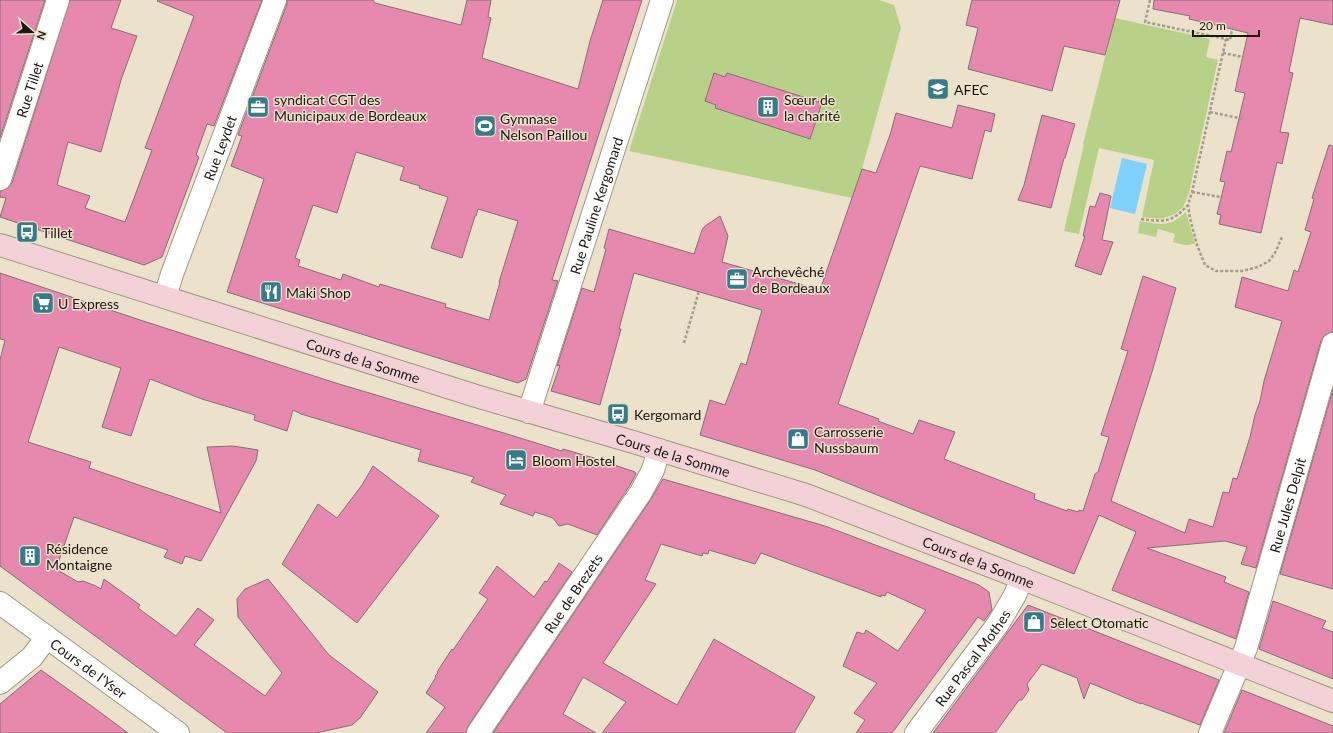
<svg xmlns="http://www.w3.org/2000/svg" width="1333" height="733" font-family="Lato,sans-serif">
<style>
.green{fill:#b7d288}
.water{fill:#7dd1fa}
.building{fill:#e788af;stroke:#866e77;fill-rule:evenodd}
.lines{fill:none;stroke-linecap:round;stroke-linejoin:round}
.minor-casing{stroke:#a09882;stroke-width:24}
.tertiary-casing{stroke:#a09882;stroke-width:24}
.secondary-casing{stroke:#a09882;stroke-width:24}
.path{stroke:#a39c8a;stroke-width:2.5;stroke-dasharray:3 2;stroke-linecap:butt}
.minor{stroke:#fff;stroke-width:22}
.tertiary{stroke:#fff;stroke-width:22}
.secondary{stroke:#f2d2d7;stroke-width:22}
.labels{text-anchor:middle;dominant-baseline:central;stroke-width:3;stroke-linejoin:round;paint-order:stroke}
.poi-label{font-size:14px;fill:#1b1810;stroke:#ece2cb;text-anchor:start}
.street-label{font-size:14px;fill:#1b1810;stroke:#ece2cb}
</style>
<rect width="100%" height="100%" fill="#ece2cb"/>
<path class="green" d="M677,0H879L894,5L901,28L862,169L852,198L629,151Z
M1115,18L1210,39L1206,57L1218,60L1189,193L1183,207L1175,214L1161,219L1142,217L1154,160L1099,148L1079,234L1064,231L1084,144H1083Z
M1186,212L1195,243C1187,247 1181,244 1173,242L1175,234L1158,229L1156,237L1138,233L1140,221C1161,225 1170,227 1186,212Z"/>
<path class="water" d="M1122,158L1147,164L1135,214L1110,208Z"/>
<path class="building" d="M0,0H45L0,138Z
M70,0H121L111,28L137,36L121,80L101,152L68,142L57,185L90,196L85,208L125,222L152,150L145,148L194,16L157,1L158,0H262L214,126L207,124L196,155L199,157L162,257L144,265L0,217L6,198L0,197V191L8,188L12,183Z
M287,0H373L375,3L461,25L467,0H491L488,17L491,18L482,58L578,89L590,41L603,0H642L552,280L558,281L526,379L518,383L227,292L264,179L231,166L242,136L238,135L287,4ZM356,152L404,167L400,180L420,186L419,188L448,197L431,248L462,258L475,216H476L478,209L518,221L499,282H500L489,320L445,307L446,304L380,284L379,287L343,274L341,280L298,266L300,260L295,258L313,205L337,213Z
M972,0H1120L1105,55L1064,46L1052,91L968,69L978,28L966,25Z
M1154,0H1333V25L1300,18L1289,72L1293,73L1280,132L1289,133L1282,164L1277,162L1261,233L1219,224L1221,215L1217,214L1225,182L1220,181L1227,151L1231,152L1245,93L1235,91L1248,33L1189,19L1190,16L1153,9Z
M714,73L725,77L727,73L822,103L810,139L715,108L716,105L705,101Z
M958,105L995,114L991,132L985,130L972,179L920,166L838,404L879,419L878,421L913,434L919,420L955,432L944,459L1035,494L1034,499L1067,511L1068,509L1078,512L1079,510L1083,511L1095,474L1098,472L1109,437L1101,435L1128,351L1121,349L1143,276L1176,288L1152,372L1111,501L1185,533L1189,519L1213,527L1223,492L1229,493L1233,478L1237,479L1250,437L1255,415L1260,401L1264,381L1282,321L1235,307L1242,277L1288,291L1294,270L1298,272L1311,232L1305,230L1314,199L1312,198L1329,145L1333,146V332H1330L1325,335L1321,341L1256,568L1241,564L1247,547L1225,541L1147,548L1226,577L1224,582L1249,592L1236,639L1112,590L1136,532L1099,515L1074,574L815,470L700,435L710,400L725,405L741,363L746,365L762,310L634,273L619,329H621L600,405L551,391L560,365L557,366L582,288L594,292L606,249L604,248L609,229L694,254L702,230L705,226L720,216L728,236L722,262L820,290L862,169L876,173L890,135L896,113L952,128Z
M1042,115L1075,124L1065,158H1064L1051,208L1018,200L1024,185Z
M1100,193L1111,196L1102,240L1113,242L1101,275L1075,266L1085,236H1083L1090,206L1095,207Z
M0,273L137,319L339,384L504,433L562,451L563,449L594,458L635,472L636,474L630,485L597,535L568,524L559,526L553,518L535,512L533,516L500,504L506,495L471,482L474,477L418,461L421,450L301,414L293,410L287,431L254,420L255,415L202,399L150,379L131,436L102,427L121,368L59,347L28,442L91,462L89,468L221,513L207,447L233,446L258,450L256,461L201,561L185,556L182,564L164,557L168,550L74,517L56,569L78,582L83,581L96,586L101,589L104,579L140,605L138,608L176,636L198,608L214,620L194,645L265,696L282,673L238,617L237,599L245,589L268,579L329,655L378,692L360,718L352,725L316,733H227L0,566V360L5,340L0,339Z
M1333,389V589L1280,574Z
M373,466L439,516L357,623L282,564L318,504L337,518L362,485Z
M663,479L825,526L931,566L979,585L989,592L992,610L984,621L978,617L892,733H856L865,720L854,713L877,683L843,666L857,632L864,634L866,630L898,651L926,610L887,592L885,596L881,595V597L761,553L755,564L709,550L708,554L703,553L702,556L661,544L645,580L656,584L603,663L677,705L714,639L815,697L794,733H602L626,702L583,677L563,714L596,733H493L651,499Z
M559,563L572,572L468,726L466,733H426L445,707L426,693L436,677L435,676L438,673L437,672L452,649L453,650L488,599L479,593L497,566L534,597L545,581L547,582Z
M1273,601L1326,621L1322,628L1333,632V679L1259,649Z
M1028,605L1219,680L1200,725L1141,703V704L1090,683L1084,699L1077,678L1042,664L1027,684L1029,690L1022,700H1019L995,733H933Z
M41,670L93,707L128,733H0V704Z
M1242,690L1333,726V733H1224Z"/>
<g class="lines">
<g class="minor-casing">
<g id="minor">
<path id="s1" d="M0,179L58,0"/>
<path id="s2" d="M165,297L172,274L275,0"/>
<path id="s3" d="M529,412L662,0"/>
<path d="M0,683L32,657L47,637"/>
<path id="s4" d="M478,733L641,492L653,470L659,450"/>
<path id="s5" d="M916,733L998,624L1015,595L1022,578"/>
<path id="s6" d="M1210,733L1246,648L1333,344"/>
</g>
</g>
<g class="tertiary-casing">
<g id="tertiary">
<path id="s7" d="M0,603L178,733"/>
</g>
</g>
<g class="secondary-casing">
<g id="secondary">
<path id="s8" d="M0,245L476,396L633,442L806,495L993,567L1333,701"/>
</g>
</g>
<path class="path" d="M1150,0L1145,22L1226,39L1192,192L1188,205L1190,218L1197,245L1205,265L1216,271H1242L1258,267L1269,261L1275,253L1282,237
M1226,39L1230,40L1233,25
M1223,53L1243,57
M1210,112L1243,119
M1192,192L1221,197
M1141,219C1165,222 1171,223 1188,205
M684,343L699,291"/>
<use href="#minor" class="minor"/>
<use href="#tertiary" class="tertiary"/>
<use href="#secondary" class="secondary"/>
</g>
<defs>
<g id="university-square" transform="scale(1.15)"><rect x="-9" y="-9" width="18" height="18" rx="4" fill="#367b89" stroke="#ece2cb"/><path d="M0-5L7-2L0 1L-7-2ZM-4 1L0 2.5L4 1V4Q0 6-4 4Z" fill="#fff"/></g>
<g id="office-square" transform="scale(1.15)"><rect x="-9" y="-9" width="18" height="18" rx="4" fill="#367b89" stroke="#ece2cb"/><path d="M-6-3h4V-5.5h4V-3h4V5H-6ZM-1-4.5V-3h2v-1.5ZM-6 0V1H6V0Z" fill="#fff"/></g>
<g id="building-square" transform="scale(1.15)"><rect x="-9" y="-9" width="18" height="18" rx="4" fill="#367b89" stroke="#ece2cb"/><path d="M-4-6H4V6H1V3H-1V6H-4ZM-2.5-4.3h1.7v1.8h-1.7ZM.8-4.3h1.7v1.8H.8ZM-2.5-1h1.7V.8h-1.7ZM.8-1h1.7V.8H.8Z" fill="#fff"/></g>
<g id="stadium-square" transform="scale(1.15)"><rect x="-9" y="-9" width="18" height="18" rx="4" fill="#367b89" stroke="#ece2cb"/><path d="M0-5a6.5 5 0 1 0 0 10a6.5 5 0 1 0 0-10ZM-3.5-1.8h7v3.6h-7Z" fill="#fff"/></g>
<g id="bus-square" transform="scale(1.15)"><rect x="-9" y="-9" width="18" height="18" rx="4" fill="#367b89" stroke="#ece2cb"/><path d="M-5-6H5V4H4V6H2V4H-2V6H-4V4H-5ZM-3.5-4V0h7V-4ZM-3.5 1.2v1.5H-2V1.2ZM2 1.2v1.5H3.5V1.2Z" fill="#fff"/></g>
<g id="restaurant-square" transform="scale(1.15)"><rect x="-9" y="-9" width="18" height="18" rx="4" fill="#367b89" stroke="#ece2cb"/><path d="M-5-6h1v4h1v-4h1v4h1v-4h1v5L-1.5 .5V6h-2V.5L-5-1ZM5-6V6H3V1.5H1.5Q1.5-4 5-6Z" fill="#fff"/></g>
<g id="supermarket-square" transform="scale(1.15)"><rect x="-9" y="-9" width="18" height="18" rx="4" fill="#367b89" stroke="#ece2cb"/><path d="M-6-5.5h2.5l.6 2H6L4.5 2H-2.5L-4.4-4H-6ZM-1.5 3.2a1.3 1.3 0 1 0 .1 0ZM3 3.2a1.3 1.3 0 1 0 .1 0Z" fill="#fff"/></g>
<g id="shop-square" transform="scale(1.15)"><rect x="-9" y="-9" width="18" height="18" rx="4" fill="#367b89" stroke="#ece2cb"/><path d="M-5-2.5h2.3a2.7 3.5 0 0 1 5.4 0H5L5.5 6h-11ZM-1.5-2.5h3a1.5 2.3 0 0 0-3 0Z" fill="#fff"/></g>
<g id="hotel-square" transform="scale(1.15)"><rect x="-9" y="-9" width="18" height="18" rx="4" fill="#367b89" stroke="#ece2cb"/><path d="M-6-4.5h1.5V1H6V5H4.5V3h-9V5H-6ZM-4 0a1.8 1.8 0 1 1 3.6 0ZM.5 0V-2.5h3Q6-2.5 6 0Z" fill="#fff"/></g>
</defs>
<g fill-rule="evenodd">
<use href="#university-square" x="938" y="89"/>
<use href="#office-square" x="258" y="107"/>
<use href="#building-square" x="768" y="107"/>
<use href="#stadium-square" x="485" y="126"/>
<use href="#bus-square" x="27" y="232"/>
<use href="#office-square" x="737" y="279"/>
<use href="#restaurant-square" x="271" y="292"/>
<use href="#supermarket-square" x="43" y="303"/>
<use href="#bus-square" x="618" y="414"/>
<use href="#shop-square" x="798" y="439"/>
<use href="#hotel-square" x="516" y="460"/>
<use href="#building-square" x="30" y="556"/>
<use href="#shop-square" x="1034" y="622"/>
</g>
<g class="labels">
<g class="poi-label">
<text x="954" y="89">AFEC</text>
<text x="274" y="99">syndicat CGT des<tspan x="274" dy="16">Municipaux de Bordeaux</tspan></text>
<text x="784" y="99">Sœur de<tspan x="784" dy="16">la charité</tspan></text>
<text x="500" y="118">Gymnase<tspan x="500" dy="16">Nelson Paillou</tspan></text>
<text x="42" y="232">Tillet</text>
<text x="752" y="271">Archevêché<tspan x="752" dy="16">de Bordeaux</tspan></text>
<text x="286" y="292">Maki Shop</text>
<text x="58" y="303">U Express</text>
<text x="634" y="414">Kergomard</text>
<text x="814" y="431">Carrosserie<tspan x="814" dy="16">Nussbaum</tspan></text>
<text x="532" y="460">Bloom Hostel</text>
<text x="46" y="548">Résidence<tspan x="46" dy="16">Montaigne</tspan></text>
<text x="1050" y="622">Select Otomatic</text>
</g>
<g class="street-label">
<text stroke="none"><textPath href="#s1" startOffset="94">Rue Tillet</textPath></text>
<text stroke="none"><textPath href="#s2" startOffset="159">Rue Leydet</textPath></text>
<text stroke="none"><textPath href="#s3" startOffset="217">Rue Pauline Kergomard</textPath></text>
<text stroke="none"><textPath href="#s8" startOffset="381">Cours de la Somme</textPath></text>
<text stroke="none"><textPath href="#s8" startOffset="705">Cours de la Somme</textPath></text>
<text stroke="none"><textPath href="#s6" startOffset="241">Rue Jules Delpit</textPath></text>
<text stroke="none"><textPath href="#s8" startOffset="1029">Cours de la Somme</textPath></text>
<text stroke="none"><textPath href="#s4" startOffset="169">Rue de Brezets</textPath></text>
<text stroke="none"><textPath href="#s5" startOffset="94">Rue Pascal Mothes</textPath></text>
<text stroke="none"><textPath href="#s7" startOffset="110">Cours de l'Yser</textPath></text>
</g>
</g>
<g transform="translate(32 32) rotate(110)" stroke="#ece2cb" stroke-width="3" paint-order="stroke">
<path d="M0-3L7 15L0 10L-7 15Z" fill="#1b1810"/>
<text y="-6" font-size="11" font-weight="bold" text-anchor="middle" fill="#1b1810">N</text>
</g>
<path d="M1193 30v6h66v-6" fill="none" stroke="#1b1810" stroke-width="2"/>
<text x="1199" y="30" font-size="12" fill="#1b1810" stroke="#ece2cb" stroke-width="3" paint-order="stroke">20 m</text>
</svg>
